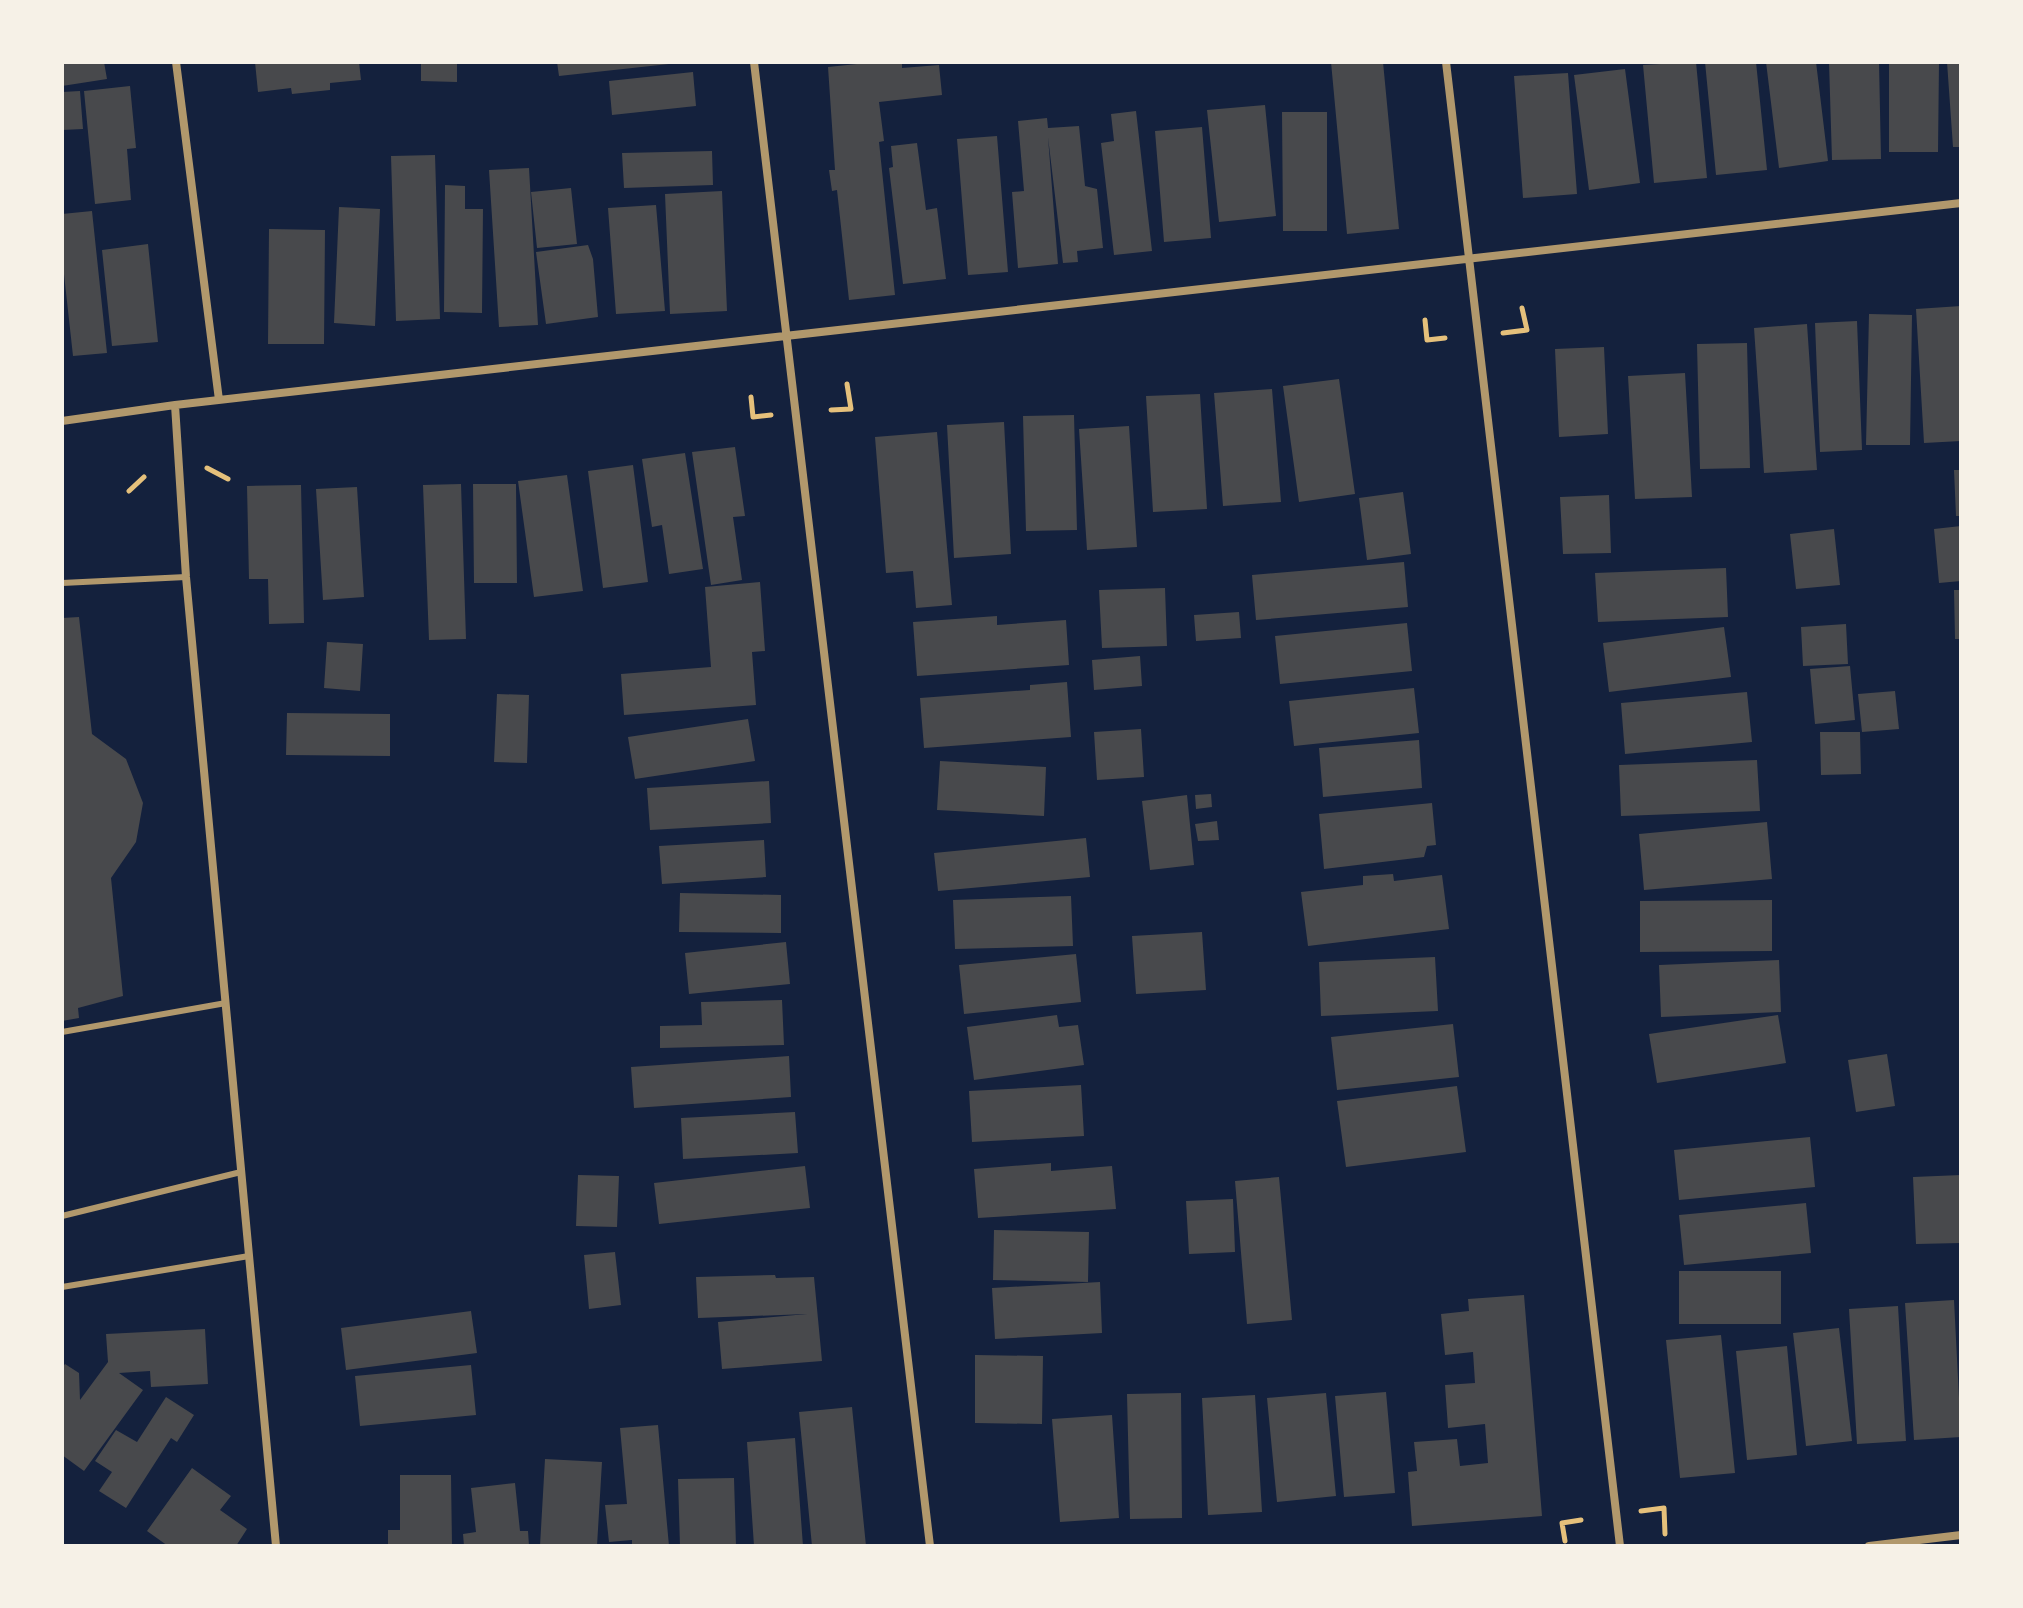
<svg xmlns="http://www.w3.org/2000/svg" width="2023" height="1608" font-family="'Zilla Slab',serif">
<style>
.building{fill:#48494c}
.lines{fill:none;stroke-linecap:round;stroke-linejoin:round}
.path{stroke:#e5c07b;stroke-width:5}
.service{stroke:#b1986c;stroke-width:6}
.minor{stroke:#b1986c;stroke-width:8}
</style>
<rect width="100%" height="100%" fill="#14213d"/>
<path class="building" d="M62,62H104L107,79L62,86Z
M255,62H359L361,80L330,83V90L292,94L291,88L258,92Z
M421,62H457V82L421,81Z
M557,62H669V64L559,76Z
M876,62H902V68L939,65L942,95L879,102L884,141L879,142L895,295L849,300L837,190L832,191L829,170H835L828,67Z
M1331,62H1383L1399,229L1347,234Z
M1696,62L1707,178L1654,183L1643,65Z
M1705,62H1756L1767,170L1716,175Z
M1766,62H1816L1828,161L1779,168Z
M1829,62H1879L1881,159L1832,160Z
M1889,62H1939L1938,152H1889Z
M1947,62H1961V147H1953Z
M1625,69L1640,183L1589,190L1574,75Z
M693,72L696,106L612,115L609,81Z
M1568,73L1577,194L1523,198L1514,76Z
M130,86L136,148L127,149L131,200L95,204L84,91Z
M80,91L83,129L62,130V92Z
M1265,105L1276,216L1219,222L1207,110Z
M1136,111L1152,251L1114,255L1101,143L1114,141L1111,114Z
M1282,112H1327V231H1283Z
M1047,118L1048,128L1079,126L1085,186L1097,189L1103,248L1077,251L1078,262L1063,263L1048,137L1058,264L1018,268L1012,192L1024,191L1018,121Z
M1202,127L1211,238L1164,242L1155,131Z
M997,136L1008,272L968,275L957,139Z
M917,143L926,210L937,208L946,279L903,284L889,168L893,167L891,146Z
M712,151L713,185L624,188L622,153Z
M435,155L440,319L396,321L391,156Z
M529,168L538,325L499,327L489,170Z
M445,185L465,186V209H483L482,313L444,312Z
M571,188L577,244L537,248L531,192Z
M722,191L727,311L670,314L665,194Z
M656,205L665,311L616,314L608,208Z
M339,207L380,209L375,326L334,323Z
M92,211L107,353L73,356L62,256V214Z
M269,229L325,230L324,344H268Z
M148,244L158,342L112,346L102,250Z
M588,245L593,259L598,317L546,324L536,252Z
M1961,306V441L1924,443L1916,309Z
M1869,314L1912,315L1910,445H1866Z
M1857,321L1862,450L1820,452L1815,323Z
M1807,324L1817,470L1764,473L1754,328Z
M1747,343L1750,468L1700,469L1697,344Z
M1604,347L1608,434L1559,437L1555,349Z
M1685,373L1692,497L1635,499L1628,376Z
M1339,379L1355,494L1299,502L1283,386Z
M1272,389L1281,502L1223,506L1214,393Z
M1200,394L1207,509L1153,512L1146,396Z
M1074,415L1077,530L1026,531L1023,416Z
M1004,422L1011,554L954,558L947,425Z
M1129,426L1137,547L1087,550L1079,429Z
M937,432L952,605L916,608L913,571L886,573L875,437Z
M735,447L745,516L733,517L742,580L711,585L692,452Z
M685,453L703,569L669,574L662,525L652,527L642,459Z
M633,465L648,582L603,588L588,471Z
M1954,470H1961V516H1956Z
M567,475L583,591L534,597L518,481Z
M461,484L466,639L429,640L423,485Z
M473,484H516L517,583H474Z
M301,485L304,623L269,624L268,579H249L247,486Z
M357,487L364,597L323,600L316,489Z
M1403,492L1411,554L1367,560L1359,498Z
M1609,495L1611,553L1563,554L1560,497Z
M1961,526V581L1939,583L1934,529Z
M1834,529L1840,585L1796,589L1790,534Z
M1404,562L1408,607L1256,620L1252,575Z
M1726,568L1728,617L1598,622L1595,573Z
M760,582L765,651L752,652L756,705L624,715L621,674L711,667L705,587Z
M1165,588L1167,646L1102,648L1099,590Z
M1954,590H1961V639H1955Z
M1239,612L1241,638L1196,641L1194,615Z
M997,616V625L1066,620L1069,665L917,676L913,622Z
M79,617L92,734L126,759L143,803L136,842L111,878L123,996L78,1008L79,1018L62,1021V618Z
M1407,623L1412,671L1280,684L1275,636Z
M1846,624L1848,664L1803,666L1801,627Z
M1724,627L1731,677L1609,692L1603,643Z
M327,642L363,644L360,691L324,688Z
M1140,656L1142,686L1094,690L1092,660Z
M1850,666L1855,720L1815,724L1810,669Z
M1067,682L1071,737L924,748L920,698L1030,690V685Z
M1414,688L1419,733L1294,746L1289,701Z
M1895,691L1899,729L1862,732L1858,694Z
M1747,692L1752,742L1625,754L1621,703Z
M497,694L529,695L527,763L494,762Z
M287,713L390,714V756L286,755Z
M748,719L755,761L635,779L628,737Z
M1141,729L1144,777L1097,780L1094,732Z
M1820,732H1860L1861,774L1821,775Z
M1419,740L1422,788L1323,797L1319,748Z
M1757,760L1760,811L1621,816L1619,765Z
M940,761L1046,767L1044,816L937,810Z
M769,781L771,823L650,830L647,788Z
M1211,794L1212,807L1196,809L1195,795Z
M1187,795L1194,865L1150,870L1142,801Z
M1432,803L1436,845L1427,846L1424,857L1324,869L1319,814Z
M1217,821L1219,840L1198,841L1195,824Z
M1767,822L1772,879L1644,890L1639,834Z
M1086,838L1090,877L938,891L934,853Z
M764,840L766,877L662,884L659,846Z
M1393,874L1394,881L1442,875L1449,929L1308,946L1301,892L1363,885V876Z
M680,893L781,895V933L679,932Z
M1071,896L1073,946L955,949L953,900Z
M1772,900V951L1640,952V901Z
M1202,932L1206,990L1136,994L1132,936Z
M786,942L790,984L689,994L685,953Z
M1076,954L1081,1002L964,1014L959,965Z
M1435,957L1438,1011L1321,1016L1319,962Z
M1779,960L1781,1012L1661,1017L1659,965Z
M782,1000L784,1045L660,1048V1026L702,1025L701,1002Z
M1057,1015L1059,1027L1078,1025L1084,1065L974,1080L967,1027Z
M1778,1015L1786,1063L1657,1083L1649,1034Z
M1453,1024L1459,1077L1337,1090L1331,1037Z
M1887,1054L1895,1106L1856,1112L1848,1060Z
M789,1056L791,1097L634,1108L631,1067Z
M1081,1085L1084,1136L972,1142L969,1091Z
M1457,1086L1466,1152L1346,1167L1337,1101Z
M795,1112L798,1153L683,1159L681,1118Z
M1810,1137L1815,1187L1679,1200L1674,1150Z
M1051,1163V1171L1112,1166L1116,1209L978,1218L974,1169Z
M805,1166L810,1208L659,1224L654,1183Z
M578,1175L619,1176L617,1227L576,1226Z
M1961,1175V1243L1916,1244L1913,1177Z
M1279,1177L1292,1320L1247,1324L1235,1181Z
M1233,1199L1235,1252L1189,1254L1186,1201Z
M1806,1203L1811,1253L1684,1265L1679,1215Z
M994,1230L1089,1232L1088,1282L993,1280Z
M615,1252L621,1305L589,1309L584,1255Z
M1679,1271H1781V1324H1679Z
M775,1275L776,1278L814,1277L822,1361L722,1369L718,1322L807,1314L698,1318L696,1277Z
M1100,1282L1102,1333L995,1339L992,1288Z
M1524,1295L1542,1516L1412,1526L1408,1472L1417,1471L1414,1442L1457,1439L1460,1466L1488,1463L1485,1424L1448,1428L1445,1385L1475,1383L1473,1352L1445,1355L1441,1314L1469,1311L1468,1299Z
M1954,1300L1961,1437L1914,1440L1905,1303Z
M1898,1306L1906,1441L1857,1444L1849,1309Z
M471,1311L477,1353L346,1370L341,1328Z
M1839,1328L1852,1441L1806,1446L1793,1333Z
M205,1329L208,1384L151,1387L150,1371L119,1373L143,1390L84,1471L62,1455V1368L65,1364L79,1373L80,1400L108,1362L106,1334Z
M1721,1335L1735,1473L1680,1478L1666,1340Z
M1787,1346L1797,1455L1747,1460L1736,1351Z
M975,1355L1043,1356L1042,1424L975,1423Z
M471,1365L476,1415L360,1426L355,1376Z
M1386,1392L1395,1493L1344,1497L1335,1396Z
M1181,1393L1182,1518L1130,1519L1127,1394Z
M1326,1393L1336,1496L1277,1502L1267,1398Z
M1255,1395L1262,1512L1208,1515L1202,1398Z
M166,1397L194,1415L177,1442L171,1438L126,1508L99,1491L112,1472L95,1461L116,1430L137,1442Z
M852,1407L866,1546H812L799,1412Z
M1112,1415L1119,1518L1060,1522L1052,1419Z
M658,1425L669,1546H632V1540L609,1542L605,1505L627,1504L620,1428Z
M795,1438L803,1546H754L747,1442Z
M545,1459L602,1462L597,1546H540Z
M192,1468L231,1496L220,1510L247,1529L236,1546H168L147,1531Z
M400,1475H451L452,1546H388V1530H400Z
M734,1478L736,1546H680L678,1479Z
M515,1483L520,1531H528L529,1546H464L463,1534L476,1532L471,1488Z"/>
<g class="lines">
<path class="path" d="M1425,320L1427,340L1445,338
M1503,333L1527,330L1522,308
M751,397L753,417L771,415
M831,410L851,409L847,384
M207,468L228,479
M129,491L144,477
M1641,1511L1664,1508L1665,1534
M1565,1541L1562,1523L1581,1520"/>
<path class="service" d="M62,583L186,577
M62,1032L226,1003
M62,1216L241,1172
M62,1287L249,1256"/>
<path class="minor" d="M176,62L219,400
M754,62L930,1546
M1446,62L1620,1546
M175,405L186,577L276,1546
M62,421L175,405L1961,203
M1869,1546L1961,1535"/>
</g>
<rect width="2023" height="1608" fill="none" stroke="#f6f1e7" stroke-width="128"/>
</svg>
